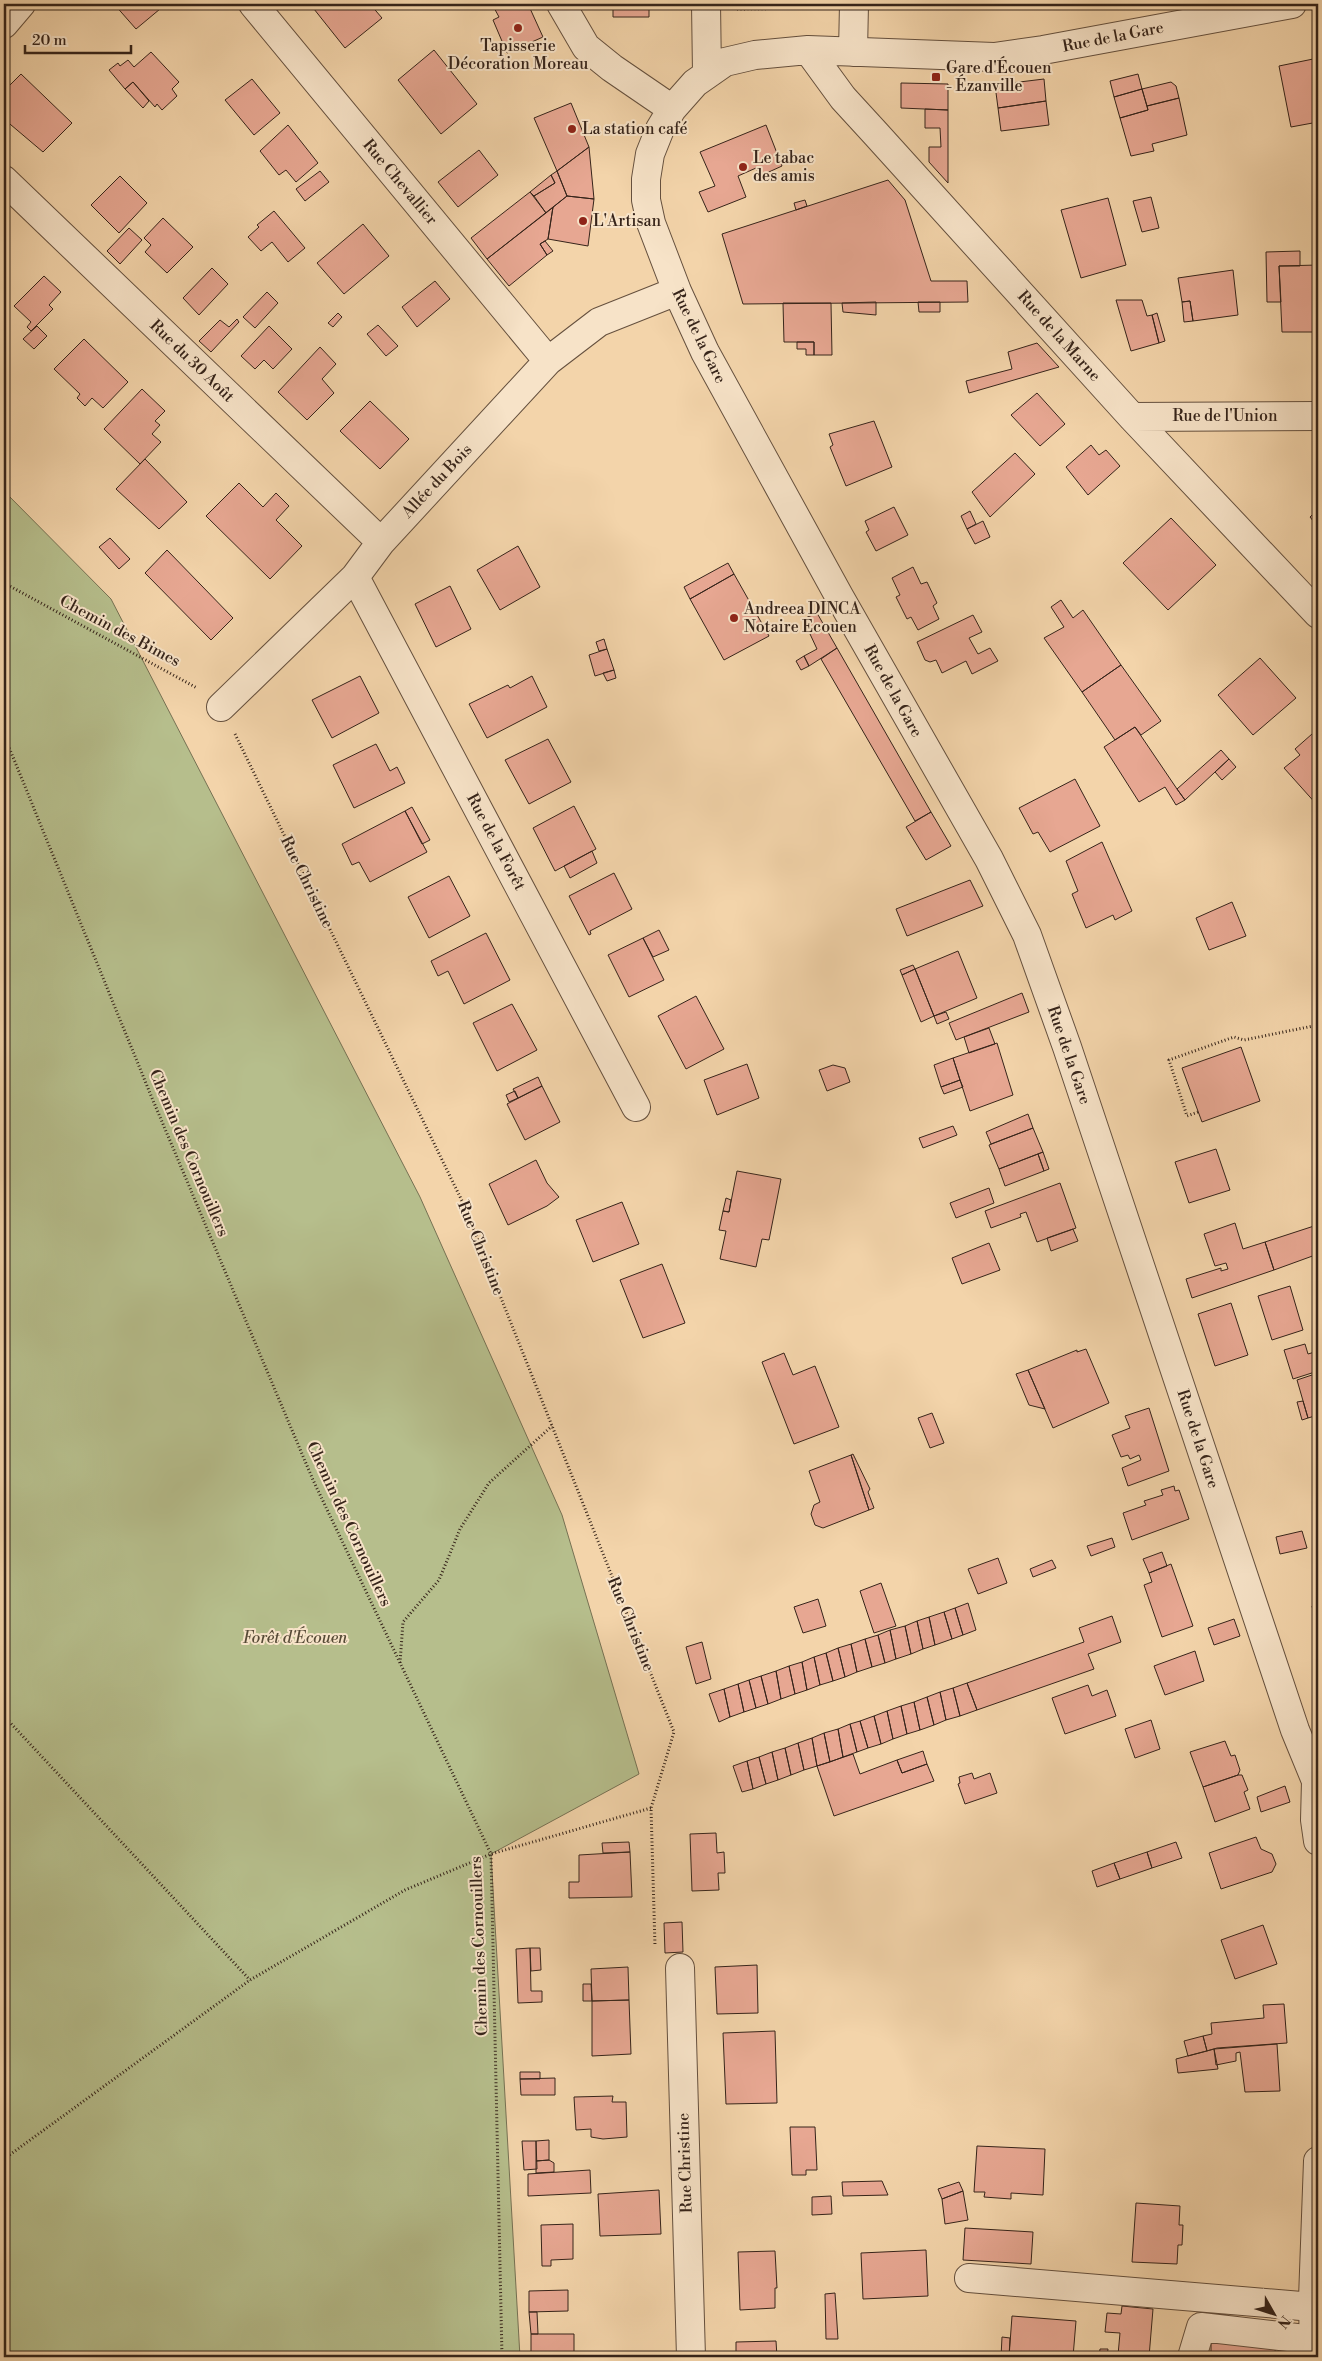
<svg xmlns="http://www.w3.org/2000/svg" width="1322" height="2361" font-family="'Libre Bodoni',serif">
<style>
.green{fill:#b6be8c;stroke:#767153}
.building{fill:#e7a792;stroke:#36241a}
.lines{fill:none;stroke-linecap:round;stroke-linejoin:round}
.minor-casing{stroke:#65503e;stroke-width:30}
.path{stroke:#36241a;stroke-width:3;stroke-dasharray:1 2.5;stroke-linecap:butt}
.minor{stroke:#f7e3c8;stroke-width:28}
.poi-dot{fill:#8f2418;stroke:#f7e3c8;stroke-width:2}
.labels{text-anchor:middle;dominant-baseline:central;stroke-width:4;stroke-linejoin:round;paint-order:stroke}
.street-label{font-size:16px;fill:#36241a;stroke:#f7e3c8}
.poi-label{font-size:16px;fill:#36241a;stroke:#f7e3c8;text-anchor:start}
.park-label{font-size:16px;font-style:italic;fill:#564a36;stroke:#f7e3c8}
</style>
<rect width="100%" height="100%" fill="#f3d4aa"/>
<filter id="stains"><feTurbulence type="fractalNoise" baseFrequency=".004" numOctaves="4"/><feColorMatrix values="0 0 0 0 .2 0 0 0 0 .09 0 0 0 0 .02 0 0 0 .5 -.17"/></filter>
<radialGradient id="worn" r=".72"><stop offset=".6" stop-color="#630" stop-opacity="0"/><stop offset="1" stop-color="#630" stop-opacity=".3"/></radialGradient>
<path class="green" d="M4,491L111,599L420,1197L562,1515L639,1774L491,1854L520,2357H4Z"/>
<path class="building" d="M114,4H166L136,29Z
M310,4H370L382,18L345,48Z
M492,4H528L543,37L507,53L493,20L499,17Z
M613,4H649V17H613Z
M434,50L477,104L441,134L398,80Z
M151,52L179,82L172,89L177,96L162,110L157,104L155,107L133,82L125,89L109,70L118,63L120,66L128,60L134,67Z
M1318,58V122L1291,127L1279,66Z
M21,74L72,123L43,152L4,119V91Z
M1138,74L1142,89L1114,97L1110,81Z
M252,79L280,113L254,135L225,100Z
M1044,79L1046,101L998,108L995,85Z
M133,82L149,101L143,108L125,89Z
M1171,82L1176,86L1179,98L1147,106L1142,89Z
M901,83L948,84V110L901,108Z
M1142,89L1148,110L1120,118L1114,97Z
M1179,98L1187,135L1152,144L1154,151L1131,156L1120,118L1148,110L1147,106Z
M1046,101L1049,125L1001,131L998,108Z
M571,103L589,147L557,171L534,118Z
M925,109L948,110V183L929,162V147H941L940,128H925Z
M288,125L318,163L296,182L286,170L279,175L260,151Z
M766,125L782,166L760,176L756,168L738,176L746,197L708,212L699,192L715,186L700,152Z
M589,147L594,199L567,196L557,171Z
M479,150L498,175L458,207L438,182Z
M320,171L329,182L305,201L296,189Z
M557,171L567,196L546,213L534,196L555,183L551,175Z
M551,175L555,183L534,196L530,192Z
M120,176L147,203L119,233L91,205Z
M888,180L905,200L931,281H967L968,302L743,304L722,234Z
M530,192L546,213L487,259L471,238Z
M567,196L594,199L588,246L548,239L553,207Z
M1151,197L1159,228L1142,232L1133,201Z
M1108,198L1126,265L1081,278L1061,210Z
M805,200L807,206L796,210L794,203Z
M553,207L548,239L540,244L547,255L509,286L487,259Z
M274,211L305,248L288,262L272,242L261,251L248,237L259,227L257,225Z
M163,218L193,247L167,273L145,252L151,245L144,238Z
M363,224L389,256L344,294L317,263Z
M129,228L142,240L120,264L107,251Z
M545,241L553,251L547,255L540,244Z
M1300,251V266H1279L1281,302H1267L1266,252Z
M1318,265V332H1282L1279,266Z
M212,268L228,284L199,315L183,298Z
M1233,270L1238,315L1193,321L1190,301L1182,302L1178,278Z
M44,276L61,292L49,305L53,309L31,331L27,327L31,322L14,306Z
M435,281L450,299L417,327L402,307Z
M267,292L278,303L255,328L243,317Z
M1116,300H1142L1147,316L1152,315L1159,343L1131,351Z
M1190,301L1193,321L1184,322L1182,302Z
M876,302V315L843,312L842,303Z
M918,302H940V312H919Z
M783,303H831L832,355H814V342H784Z
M338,313L342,317L333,327L328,323Z
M1157,313L1165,341L1159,343L1152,315Z
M237,319L239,322L211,352L199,341L220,320L229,327Z
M378,325L398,346L386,356L367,334Z
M37,326L47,336L34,349L23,339Z
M269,326L292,349L273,369L264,360L255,369L241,356Z
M84,339L128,382L103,408L92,398L85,406L77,398L80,394L54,369Z
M797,342H814V355H806V349H797Z
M1037,343L1059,367L969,393L966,381L1012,369L1008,352Z
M320,347L336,364L322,379L334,393L307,420L278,392Z
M142,389L165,411L155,421L160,425L152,434L161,442L140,464L104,429Z
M1037,393L1065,424L1040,446L1011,415Z
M370,401L409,439L380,469L340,431Z
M874,421L892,467L846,486L830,447L833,445L829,434Z
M1091,445L1099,455L1106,450L1120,466L1088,495L1066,467Z
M1015,453L1035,474L990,517L972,492Z
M145,459L187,502L159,529L116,489Z
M239,483L263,507L276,493L289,506L276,520L302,546L270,579L206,516Z
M894,507L908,535L876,551L866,532L869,530L865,521Z
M1318,509V527L1310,517Z
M970,511L976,524L967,529L961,516Z
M1171,518L1216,565L1168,610L1123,563Z
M983,521L990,537L975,544L967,529Z
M110,538L130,559L119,569L99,547Z
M518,546L540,587L500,610L477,570Z
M167,550L233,618L211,640L145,573Z
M728,563L734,574L690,599L684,587Z
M913,567L921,584L927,582L937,603L933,606L939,619L918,630L911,617L907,619L896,597L900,595L892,578Z
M734,574L769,636L724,660L690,599Z
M450,586L471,629L436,647L415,604Z
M1061,600L1073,618L1083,610L1121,665L1082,692L1044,638L1064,627L1051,607Z
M817,613L837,648L809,666L804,656L817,649L803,619Z
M973,615L982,632L969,638L978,654L990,648L998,661L972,674L966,661L942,673L936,660L930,662L925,660L917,642Z
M604,639L607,649L599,651L596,642Z
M837,648L931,812L915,821L821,659Z
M607,649L614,670L595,676L589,655Z
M804,656L809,666L801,670L796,661Z
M1260,658L1296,698L1253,735L1218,695Z
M1121,665L1161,721L1141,735L1135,727L1115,740L1082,692Z
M614,670L616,678L607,681L603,673Z
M360,676L379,713L332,738L312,700Z
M532,676L547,707L487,738L469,704L508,685L510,688Z
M1135,727L1177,789L1185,800L1176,805L1165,787L1139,802L1104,747Z
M1312,734L1318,741V806L1284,768L1300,755L1295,749Z
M548,739L571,782L529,804L505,760Z
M376,744L390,771L397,767L405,783L354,808L333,765Z
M1221,750L1229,759L1185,800L1177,789Z
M1229,759L1236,767L1222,780L1215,772Z
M1075,779L1100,826L1050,852L1038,832L1033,834L1019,808Z
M574,806L596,849L555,871L533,828Z
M412,807L430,840L422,844L405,811Z
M405,811L427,852L370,882L359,862L352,865L342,844Z
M931,812L951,846L926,860L906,827Z
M1102,842L1132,911L1115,920L1113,915L1086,928L1072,894L1078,891L1066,861Z
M592,851L597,863L570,878L564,866Z
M614,873L632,909L590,931L591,934L589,935L569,896Z
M449,876L470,916L429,938L408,897Z
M970,880L983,906L907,936L896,909Z
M1232,902L1246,936L1209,950L1196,918Z
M659,930L669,950L653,957L643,938Z
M486,933L510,980L464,1004L448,971L438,976L431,961Z
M643,938L664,980L629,997L608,955Z
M958,951L977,998L934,1016L915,969Z
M913,965L915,969L902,975L900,970Z
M915,969L934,1016L921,1022L902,975Z
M1022,993L1029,1012L956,1040L949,1023Z
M696,996L724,1049L686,1069L658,1016Z
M512,1004L537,1050L497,1071L473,1023Z
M946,1012L949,1019L937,1024L934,1016Z
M989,1028L995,1044L969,1053L964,1037Z
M997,1043L1013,1095L970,1111L953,1058Z
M1241,1047L1260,1101L1202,1122L1182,1068Z
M953,1058L960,1080L941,1087L934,1065Z
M747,1064L759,1098L717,1115L704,1080Z
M833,1065L845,1068L850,1082L827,1091L819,1070Z
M538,1077L542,1086L518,1098L513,1089Z
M960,1080L963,1087L944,1094L941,1087Z
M542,1086L560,1122L525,1140L507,1104Z
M515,1091L518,1098L509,1102L506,1095Z
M1028,1114L1033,1128L991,1144L986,1132Z
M953,1126L957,1135L923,1148L919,1138Z
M1033,1128L1043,1152L999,1169L989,1145Z
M1216,1149L1230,1190L1189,1203L1175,1162Z
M1043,1152L1049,1169L1044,1171L1038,1154Z
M1038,1154L1044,1171L1005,1186L999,1169Z
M536,1160L547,1183L559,1197L547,1206L508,1225L489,1184Z
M737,1171L781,1179L769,1240L762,1239L756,1267L720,1259L726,1231L719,1230L723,1211L729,1212Z
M1060,1183L1076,1228L1037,1242L1026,1212L1020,1214L1021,1217L991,1228L985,1211Z
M989,1188L994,1203L956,1218L950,1203Z
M726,1198L731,1200L729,1212L723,1211Z
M622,1202L639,1244L593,1262L576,1220Z
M1235,1223L1243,1249L1265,1242L1274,1270L1192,1298L1186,1279L1221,1268V1271L1228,1269L1226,1263L1215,1266L1204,1234Z
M1314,1226L1318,1238V1254L1274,1270L1265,1242Z
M1073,1229L1078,1241L1051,1251L1047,1238Z
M989,1243L1000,1270L962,1284L952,1258Z
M662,1264L685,1323L643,1338L620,1280Z
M1290,1286L1303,1330L1272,1340L1258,1296Z
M1231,1303L1248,1355L1215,1366L1198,1314Z
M1305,1344L1308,1354L1318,1351V1371L1293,1379L1284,1350Z
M1086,1349L1109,1403L1053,1428L1028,1370L1077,1350V1352Z
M784,1353L793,1375L815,1366L839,1427L794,1444L762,1362Z
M1028,1370L1045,1409L1029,1405L1016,1374Z
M1318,1373V1415L1308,1418L1297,1380Z
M1303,1401L1308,1418L1302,1420L1297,1402Z
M1149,1408L1169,1471L1128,1486L1122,1468L1141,1460L1139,1455L1130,1459L1128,1455L1121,1457L1112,1435L1130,1428L1125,1416Z
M932,1413L944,1443L930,1448L918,1418Z
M853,1454L870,1489L868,1492L874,1508L869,1510L851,1455Z
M851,1455L869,1510L823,1528L815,1525L811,1514L814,1505L820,1502L809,1471Z
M1174,1486L1175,1491L1179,1490L1189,1519L1132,1540L1123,1513L1146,1505L1144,1501L1163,1495L1161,1490Z
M1302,1531L1307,1548L1280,1554L1276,1537Z
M1112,1538L1115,1547L1091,1556L1087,1546Z
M1162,1552L1167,1566L1149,1573L1143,1559Z
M998,1558L1007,1583L978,1594L968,1569Z
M1052,1560L1056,1568L1033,1577L1030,1569Z
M1171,1564L1193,1626L1162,1637L1144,1585L1152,1582L1149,1573Z
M881,1583L896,1626L874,1633L860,1591Z
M818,1599L826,1626L803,1633L794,1607Z
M968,1603L976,1630L963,1635L955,1608Z
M1318,1604V1632L1312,1606Z
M955,1608L963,1635L952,1639L944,1612Z
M944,1612L952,1639L935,1645L929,1617Z
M1112,1616L1121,1642L1088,1654L1094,1669L977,1710L967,1683L1084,1642L1079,1628Z
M929,1617L935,1645L923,1649L917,1621Z
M1234,1619L1240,1636L1214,1645L1208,1628Z
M917,1621L923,1649L911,1654L905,1626Z
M905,1626L911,1654L896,1659L890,1630Z
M890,1630L896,1659L885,1663L878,1635Z
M878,1635L885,1663L872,1667L865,1639Z
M865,1639L872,1667L857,1672L851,1644Z
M702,1642L711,1679L696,1684L686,1647Z
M851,1644L857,1672L845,1677L838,1648Z
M838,1648L845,1677L833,1681L826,1653Z
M1195,1651L1204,1681L1165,1695L1154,1666Z
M826,1653L833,1681L820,1685L814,1657Z
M814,1657L820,1685L807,1690L802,1662Z
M802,1662L807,1690L795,1694L789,1666Z
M789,1666L795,1694L781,1699L776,1671Z
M776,1671L781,1699L768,1704L761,1676Z
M761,1676L768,1704L756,1708L749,1680Z
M749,1680L756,1708L744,1712L738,1684Z
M967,1683L977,1710L960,1716L953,1688Z
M738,1684L744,1712L730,1717L724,1689Z
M1088,1685L1092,1696L1107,1690L1116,1716L1065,1734L1052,1698Z
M953,1688L960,1716L946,1720L940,1692Z
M724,1689L730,1717L719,1722L709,1694Z
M940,1692L946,1720L934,1725L927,1697Z
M927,1697L934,1725L920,1730L914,1702Z
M914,1702L920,1730L907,1734L901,1706Z
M901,1706L907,1734L893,1739L887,1711Z
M887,1711L893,1739L881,1744L874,1716Z
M874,1716L881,1744L868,1748L860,1721Z
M1151,1720L1160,1749L1135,1758L1125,1729Z
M860,1721L868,1748L857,1752L850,1724Z
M850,1724L857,1752L843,1757L838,1729Z
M838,1729L843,1757L830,1762L824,1733Z
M824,1733L830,1762L817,1766L812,1738Z
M812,1738L817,1766L804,1770L798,1743Z
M1225,1741L1231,1756L1235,1755L1240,1770L1238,1775L1203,1787L1190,1752Z
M798,1743L804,1770L791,1775L785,1748Z
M785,1748L791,1775L778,1780L772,1752Z
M923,1751L927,1764L902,1773L897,1760Z
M772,1752L778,1780L766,1784L759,1757Z
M853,1754L860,1774L897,1760L902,1773L927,1764L934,1781L834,1816L817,1766Z
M759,1757L766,1784L753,1789L747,1761Z
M747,1761L753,1789L742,1792L733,1766Z
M972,1773L974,1779L990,1773L997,1793L965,1804L958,1784L960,1783L959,1777Z
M1238,1775H1242L1248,1790L1244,1792L1250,1809L1215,1822L1203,1787Z
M1285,1786L1290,1802L1261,1812L1257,1797Z
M716,1833L717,1853L724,1852L725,1873H718L719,1890L692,1891L690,1834Z
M1256,1837L1261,1849L1272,1854L1276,1864L1272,1872L1221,1889L1209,1853Z
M629,1842L630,1852L603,1853L602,1843Z
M1176,1842L1182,1858L1152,1868L1147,1852Z
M630,1852L632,1897L569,1898V1882H579V1855Z
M1147,1852L1152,1868L1120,1879L1114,1863Z
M1114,1863L1120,1879L1097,1887L1092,1871Z
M682,1922L683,1952L665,1953L664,1923Z
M1263,1925L1277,1964L1235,1979L1221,1940Z
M530,1948H540L541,1970L531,1971Z
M530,1948L531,1991H542V2002L518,2003L516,1949Z
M757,1965L758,2013L717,2014L715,1967Z
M628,1967L629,2000L592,2001L591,1969Z
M583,1984H591L592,2001H583Z
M629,2000L631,2054L592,2056V2001Z
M1284,2004L1287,2043L1217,2048L1207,2051L1203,2036L1212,2034L1211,2023L1264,2018L1263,2005Z
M775,2031L777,2103L726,2104L723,2033Z
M1203,2036L1207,2051L1188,2056L1184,2041Z
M1277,2044L1280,2091L1245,2092L1240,2052L1236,2053V2061L1216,2065L1214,2049Z
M1214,2049L1218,2069L1178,2073L1176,2059Z
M520,2072H540V2079H520Z
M555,2078V2095H521L520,2079Z
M613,2096L612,2102H626L627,2137L603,2139L591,2137V2129L576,2130L574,2097Z
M790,2127H815L817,2170H806V2175H792Z
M549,2140V2160L536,2161V2141Z
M522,2141H536L537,2169L524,2170Z
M977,2146L1045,2149L1043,2195L1011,2193V2199L984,2197L985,2192H974Z
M549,2160L554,2163V2172L536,2173V2161Z
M590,2170L591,2193L528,2196V2174Z
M882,2181L888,2195L843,2196L842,2182Z
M959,2182L963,2191L942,2199L938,2189Z
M659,2190L661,2234L600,2236L598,2194Z
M963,2191L968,2220L945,2224L942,2199Z
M831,2196L832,2214L812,2215V2197Z
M1136,2203L1180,2206L1179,2225H1183L1182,2245H1178L1177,2264L1132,2262Z
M573,2224V2259L551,2260V2266H542L541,2225Z
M965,2228L1033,2232L1031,2264L963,2260Z
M926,2250L928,2296L863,2299L861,2253Z
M775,2251L777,2288H775V2308L740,2310L738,2252Z
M568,2290V2311L529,2312V2291Z
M835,2293L838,2339H826L825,2294Z
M1122,2306L1153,2309L1149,2357L1118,2355L1120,2333L1105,2332L1107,2313L1121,2314Z
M529,2312H537L538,2334H531Z
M1012,2316L1076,2321L1073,2357H1009Z
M531,2334H574V2357H531Z
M1002,2337L1010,2338L1009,2357H1001Z
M776,2341L777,2357H736V2342Z
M1211,2341L1276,2346L1274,2357H1211Z
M1100,2349H1108L1107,2357H1099Z"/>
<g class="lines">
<g class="minor-casing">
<path id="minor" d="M253,4L548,361
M561,4L586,47L612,68L672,109
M706,4L707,73
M1292,4L1043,50L994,57L808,50L755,55L725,62L695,83L672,109L660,129L650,154L646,179V200L651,223L677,291L705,352L839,596L989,859L1027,935L1067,1047L1295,1730L1316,1781L1315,1820L1318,1841
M4,24L21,4
M808,50L843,98L876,134L1132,417L1318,614
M853,52L854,4
M4,180L381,542
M1132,417L1318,416
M355,577L636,1107
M221,707L355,577L381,542L548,361L599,322L677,291
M680,1968L691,2357
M969,2278L1313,2307
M1192,2357L1201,2327L1314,2340
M1314,2357L1313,2299L1318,2161"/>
</g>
<path class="path" d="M737,9L821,8
M4,583L197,688
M235,734L464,1205L674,1732L651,1808L655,1946
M4,735L152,1098L313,1480L491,1854L502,2357
M1198,1112L1187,1116L1169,1060L1234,1037L1244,1040L1318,1025
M400,1663L403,1622L439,1580L460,1529L489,1483L552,1426
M4,1716L250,1980
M4,2159L250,1980L405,1890L491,1854L651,1808"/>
<use href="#minor" class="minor"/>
</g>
<g class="poi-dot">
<circle cx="518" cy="28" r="5"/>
<rect x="931" y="72" width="10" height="10" rx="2.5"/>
<circle cx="572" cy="129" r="5"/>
<circle cx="743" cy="167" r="5"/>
<circle cx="583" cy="221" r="5"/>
<circle cx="734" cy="618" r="5"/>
</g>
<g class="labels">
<g class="street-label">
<text transform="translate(1113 37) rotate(-11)">Rue de la Gare</text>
<text transform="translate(400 182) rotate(50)">Rue Chevallier</text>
<text transform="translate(699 336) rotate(64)">Rue de la Gare</text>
<text transform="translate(1059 336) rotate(48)">Rue de la Marne</text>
<text transform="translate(192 361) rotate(44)">Rue du 30 Août</text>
<text x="1225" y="416">Rue de l'Union</text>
<text transform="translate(437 481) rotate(-47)">Allée du Bois</text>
<text transform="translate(120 631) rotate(28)">Chemin des Bimes</text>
<text transform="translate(893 691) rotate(61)">Rue de la Gare</text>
<text transform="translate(496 842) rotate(62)">Rue de la Forêt</text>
<text transform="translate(307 882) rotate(64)">Rue Christine</text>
<text transform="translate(1069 1055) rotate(71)">Rue de la Gare</text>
<text transform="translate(189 1153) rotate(67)">Chemin des Cornouillers</text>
<text transform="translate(481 1248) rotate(68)">Rue Christine</text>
<text transform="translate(1198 1439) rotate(72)">Rue de la Gare</text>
<text transform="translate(349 1524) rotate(65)">Chemin des Cornouillers</text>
<text transform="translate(631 1624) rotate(68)">Rue Christine</text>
<text transform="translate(479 1946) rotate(-92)">Chemin des Cornouillers</text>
<text transform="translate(685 2163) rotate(-92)">Rue Christine</text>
</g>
<g class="poi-label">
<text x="518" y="46" text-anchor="middle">Tapisserie<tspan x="518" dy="18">Décoration Moreau</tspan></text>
<text x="946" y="68">Gare d'Écouen<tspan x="946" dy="18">- Ézanville</tspan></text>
<text x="582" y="129">La station café</text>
<text x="753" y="158">Le tabac<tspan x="753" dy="18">des amis</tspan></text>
<text x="593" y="221">L'Artisan</text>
<text x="744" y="609">Andreea DINCA<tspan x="744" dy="18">Notaire Ecouen</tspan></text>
</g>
<g class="park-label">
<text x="295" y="1638">Forêt d'Écouen</text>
</g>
</g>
<rect width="1322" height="2361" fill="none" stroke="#f3d4aa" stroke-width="20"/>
<rect x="5" y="5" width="1312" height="2351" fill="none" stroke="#36241a" stroke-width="2.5"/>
<rect x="10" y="10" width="1302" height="2341" fill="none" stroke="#36241a"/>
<g transform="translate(1274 2314) rotate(129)" stroke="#f7e3c8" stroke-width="4" paint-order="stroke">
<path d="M0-4L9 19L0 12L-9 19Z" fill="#36241a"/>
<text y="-8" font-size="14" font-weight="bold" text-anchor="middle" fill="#36241a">N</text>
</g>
<path d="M25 45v8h106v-8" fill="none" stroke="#36241a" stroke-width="2.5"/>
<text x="32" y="45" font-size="15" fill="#36241a" stroke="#f7e3c8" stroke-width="4" paint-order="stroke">20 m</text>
<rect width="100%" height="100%" filter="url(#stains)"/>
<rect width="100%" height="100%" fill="url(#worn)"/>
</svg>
